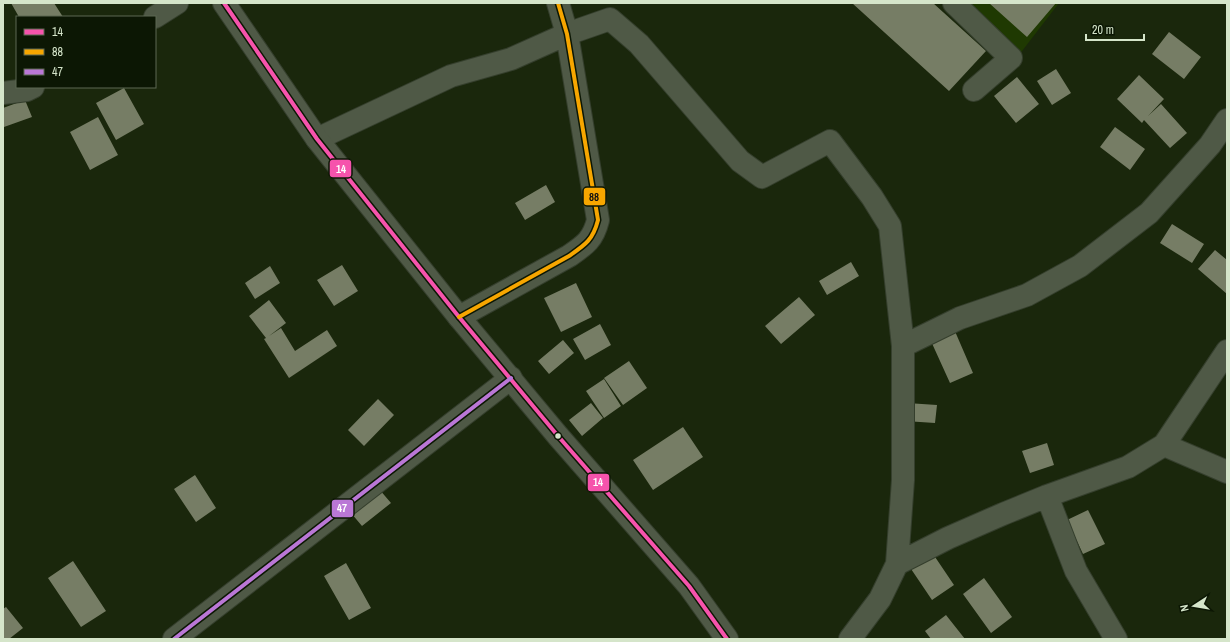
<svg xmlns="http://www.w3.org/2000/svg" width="1230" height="642" font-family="'Archivo Narrow',sans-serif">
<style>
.built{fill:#1f3902}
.building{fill:#767d65}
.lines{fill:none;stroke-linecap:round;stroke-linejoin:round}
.minor-casing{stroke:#353f2d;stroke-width:24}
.tertiary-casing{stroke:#353f2d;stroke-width:24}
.minor{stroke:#4f5946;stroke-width:22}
.tertiary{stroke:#4f5946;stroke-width:22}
.bus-1-casing{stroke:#0c1704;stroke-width:7}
.bus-2-casing{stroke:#0c1704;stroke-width:7}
.bus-3-casing{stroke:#0c1704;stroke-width:7}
.bus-1{stroke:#f653ac;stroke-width:4}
.bus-2{stroke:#f7a600;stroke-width:4}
.bus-3{stroke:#ba77d6;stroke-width:4}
.bus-dot{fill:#d5e5ca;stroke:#0c1704;stroke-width:1.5}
.line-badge{stroke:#0c1704;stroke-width:1.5}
.badge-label{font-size:11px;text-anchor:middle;font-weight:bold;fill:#fff}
.pale-badge-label{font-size:11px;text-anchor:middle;font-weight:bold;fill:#111}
</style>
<rect width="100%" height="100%" fill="#1a270c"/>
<path class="built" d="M956,3H1059L1019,55Z"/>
<path class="building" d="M11,3H54L63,17H19Z
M852,3H933L986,51L949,91Z
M989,3H1056L1027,37Z
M1169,32L1201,57L1184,79L1152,54Z
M1056,69L1071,93L1052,105L1037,81Z
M1139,75L1164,99L1148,116L1161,104L1187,133L1170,148L1144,120L1142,123L1117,99Z
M1017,77L1039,104L1016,123L994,96Z
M124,88L144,124L116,140L96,103Z
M25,100L32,117L4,127L3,124V108Z
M98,117L118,155L90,170L70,132Z
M1115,127L1145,149L1130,170L1100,147Z
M546,185L555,202L525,220L515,203Z
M1172,224L1204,244L1192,263L1160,243Z
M1215,250L1227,260V294L1198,269Z
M851,262L859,276L827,295L819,281Z
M342,265L358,291L334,306L317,280Z
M270,266L280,283L255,299L245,283Z
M576,283L592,317L561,332L544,298Z
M799,297L815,315L781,344L765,326Z
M269,300L286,323L269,336L281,328L295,351L327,330L337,346L289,378L264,339L266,338L249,316Z
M600,324L611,345L585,360L573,339Z
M954,329L973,373L950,383L930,339Z
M563,340L574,353L549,374L538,361Z
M629,361L647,388L623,405L604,378Z
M604,379L621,406L604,418L586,391Z
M378,399L394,415L364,446L348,430Z
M591,403L603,418L582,436L569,420Z
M907,403L937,405L935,423L905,421Z
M683,427L703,457L653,490L633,460Z
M1047,443L1054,465L1030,473L1022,451Z
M195,475L216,508L196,522L174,489Z
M379,489L391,503L362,526L351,513Z
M1088,510L1105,544L1083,554L1067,520Z
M929,548L954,585L932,600L907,563Z
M73,561L106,611L81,627L48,578Z
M346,563L371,608L349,620L324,576Z
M984,578L1012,617L991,633L963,594Z
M6,607L23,628L9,639H3V609Z
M946,615L965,639H931L925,631Z"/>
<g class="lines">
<g class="minor-casing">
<path id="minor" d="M954,3L1011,58L974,90
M155,17L177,3
M3,93L27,90L33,87
M317,139L451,76L511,59L567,34L610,19L639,44L740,161L762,177L830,141L872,197L890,226L903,346V480L897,564L880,599L850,639
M459,317L569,256C585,245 593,240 598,220L567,34L558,3
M903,346L960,318L1027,295L1080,266L1149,213L1210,145L1227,120
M1164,445L1227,472
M1047,496L1076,571L1116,639
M897,564L948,538L1003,514L1047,496L1128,467L1164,445L1227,351
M174,639L511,378"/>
</g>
<g class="tertiary-casing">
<path id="tertiary" d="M224,3L317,139L459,317L558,436L689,586L727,639"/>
</g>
<use href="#minor" class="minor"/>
<use href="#tertiary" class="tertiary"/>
<g class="bus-1-casing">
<path id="bus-1" d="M224,3L317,139L459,317L558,436L689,586L727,639"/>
</g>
<g class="bus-2-casing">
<path id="bus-2" d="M459,317L569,256C585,245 593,240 598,220L567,34L558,3"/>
</g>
<g class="bus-3-casing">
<path id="bus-3" d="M174,639L511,378"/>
</g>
<use href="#bus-1" class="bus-1"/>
<use href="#bus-2" class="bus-2"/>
<use href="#bus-3" class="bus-3"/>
</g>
<circle class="bus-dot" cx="558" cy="436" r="3.5"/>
<g class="line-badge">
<rect x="329" y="159" width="23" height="19" rx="4" fill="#f653ac"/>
<rect x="583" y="187" width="23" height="19" rx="4" fill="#f7a600"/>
<rect x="587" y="473" width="23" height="19" rx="4" fill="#f653ac"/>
<rect x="331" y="499" width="23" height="19" rx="4" fill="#ba77d6"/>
</g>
<g class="badge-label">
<text x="341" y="173">14</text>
<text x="598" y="486">14</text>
<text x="342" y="512">47</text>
</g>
<g class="pale-badge-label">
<text x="594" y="201">88</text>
</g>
<rect width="1230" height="642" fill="none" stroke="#d5e5ca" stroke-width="8"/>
<rect x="16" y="16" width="140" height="72" fill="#0c1704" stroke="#5c6953"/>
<rect x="24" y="29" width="20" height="6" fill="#f653ac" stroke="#5c6953"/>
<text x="52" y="36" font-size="12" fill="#d5e5ca">14</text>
<rect x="24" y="49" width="20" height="6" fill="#f7a600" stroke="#5c6953"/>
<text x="52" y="56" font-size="12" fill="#d5e5ca">88</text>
<rect x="24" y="69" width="20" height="6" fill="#ba77d6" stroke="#5c6953"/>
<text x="52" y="76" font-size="12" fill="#d5e5ca">47</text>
<g transform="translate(1194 606) rotate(258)" stroke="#0c1704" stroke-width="3" paint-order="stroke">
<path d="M0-3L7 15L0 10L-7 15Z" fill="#d5e5ca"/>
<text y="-6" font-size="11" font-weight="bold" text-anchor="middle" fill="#d5e5ca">N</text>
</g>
<path d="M1086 34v6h58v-6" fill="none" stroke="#d5e5ca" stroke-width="2"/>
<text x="1092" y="34" font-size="12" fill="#d5e5ca" stroke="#0c1704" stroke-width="3" paint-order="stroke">20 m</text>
</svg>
